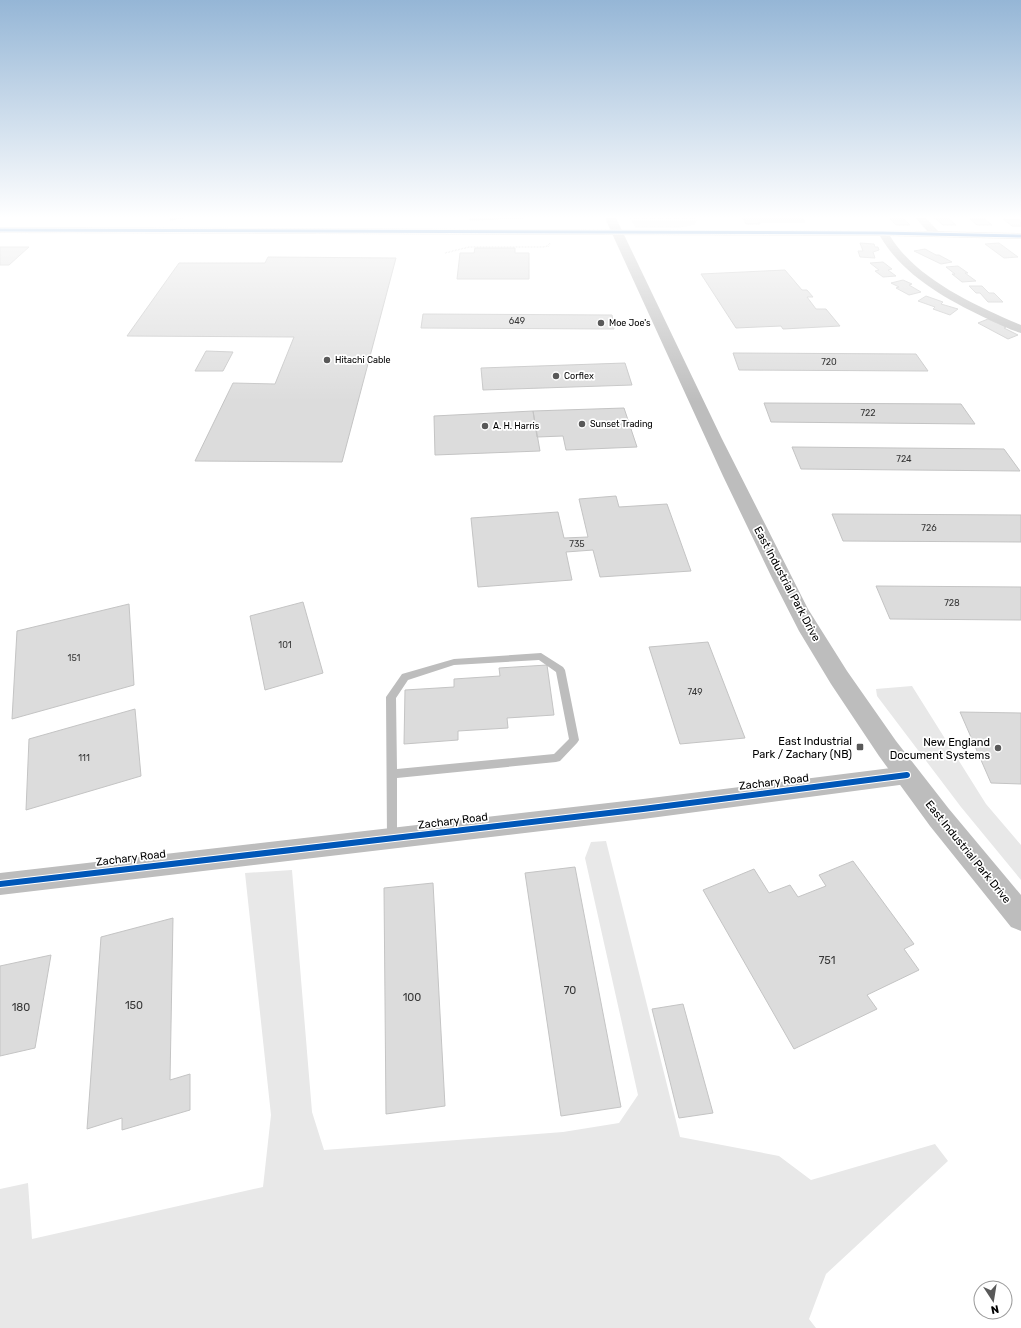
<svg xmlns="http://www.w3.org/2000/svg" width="1021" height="1328" font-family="Rubik,sans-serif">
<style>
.green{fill:#e8e8e8}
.building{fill:#dcdcdc;stroke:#c4c4c4}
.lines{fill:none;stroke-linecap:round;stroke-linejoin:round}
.path{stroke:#b8b8b8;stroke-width:1.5;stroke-dasharray:0.5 1;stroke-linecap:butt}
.service{fill:#bdbdbd;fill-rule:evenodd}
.minor{fill:#bdbdbd;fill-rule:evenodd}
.tertiary{fill:#bdbdbd;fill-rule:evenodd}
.cycleway-far1-casing{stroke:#fff;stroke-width:4.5}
.cycleway-casing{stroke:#fff;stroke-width:8}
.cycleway-far1{stroke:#0057b8;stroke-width:3}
.cycleway{stroke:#0057b8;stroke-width:6}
.poi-dot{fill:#595959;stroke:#fff;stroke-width:1.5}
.labels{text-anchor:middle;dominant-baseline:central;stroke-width:3.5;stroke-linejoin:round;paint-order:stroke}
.number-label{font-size:9px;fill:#373737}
.far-poi-label{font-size:9px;fill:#000;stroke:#fff;text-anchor:start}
.street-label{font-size:11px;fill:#000;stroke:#fff}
.poi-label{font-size:11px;fill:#000;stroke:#fff;text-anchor:end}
.near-number-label{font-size:11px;fill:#373737}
</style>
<rect width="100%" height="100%" fill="#fff"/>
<path class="green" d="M628,216H695L697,221L694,225L677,228H636Z
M912,686L986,804L1021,845V880L961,807L877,696L876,689Z
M606,841L680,1137L779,1156L811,1180L935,1144L948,1161L826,1274L809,1319L816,1328H0V1189L28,1183L32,1239L263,1187L271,1115L245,873L292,870L312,1112L324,1150L563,1132L619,1123L638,1095L585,858L591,842Z"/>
<path class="building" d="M170,216H194L170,220Z
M469,216H524V218L470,220Z
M742,216H801L805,222H759L760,224H746Z
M887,216H901L910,225H896Z
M932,216H946L956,225H943Z
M970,219H985L992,225H977Z
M1003,219L1021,220V226H1012Z
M860,243L874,244L875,247H878L879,250L873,252L875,258L860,257L858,251H863Z
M999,243L1018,257L1004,258L985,244Z
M0,247H29L9,265H0Z
M475,248H515V253H529V279H457L460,253H474Z
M925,249L936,255H939L952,262L941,264L914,251Z
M268,257L396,258L342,462L195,461L233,383L275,384L294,337L127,336L179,263H265Z
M883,262L892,269L888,270L896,276L883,277L875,271L879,270L870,263Z
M958,266L968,273H965L976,281L962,282L952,274H955L946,267Z
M785,270L802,290H807L813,297H807L816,309H826L840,326L783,329L781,326L736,328L701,274Z
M903,280L912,284L909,285L921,292L909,295L896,288L899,287L891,283Z
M969,286H982L989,293H994L1003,302H988L980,293H976Z
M926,296L943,302L941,304L958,309L950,315L933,309L935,307L918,301Z
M423,314L612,315L614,329L421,328Z
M988,319L1006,327L1004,328L1018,335L1008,339L978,323Z
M206,351L233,352L223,371H195Z
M733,353L916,354L928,371L739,370Z
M625,363L632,385L483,390L481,368Z
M764,403L961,404L975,424L771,422Z
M624,408L637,447L566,450L563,436L537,437L533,411Z
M533,411L540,451L435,455L434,416Z
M792,447L1004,449L1020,471L801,469Z
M616,496L619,507L667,504L691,571L600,577L593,550L566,552L572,580L478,587L471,518L558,512L564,538L588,537L579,499Z
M832,514L1021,515V542L843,541Z
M876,586L1021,587V620L890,619Z
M303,602L323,673L265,690L250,616Z
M129,604L134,685L12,719L17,631Z
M708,642L745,738L680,744L649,647Z
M547,665L554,715L507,718L508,728L458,731V740L404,744L405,690L454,687V679L500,676L499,668Z
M135,709L141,776L26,810L29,739Z
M960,712L1021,713V784L991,783Z
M853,861L914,944L904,949L919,970L867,995L877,1009L794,1049L703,890L754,869L769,893L790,885L798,897L826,886L819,875Z
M575,867L621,1107L561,1116L525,873Z
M433,883L445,1106L386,1114L384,888Z
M173,918L170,1080L190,1074V1110L122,1130V1118L87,1129L101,937Z
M51,955L35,1048L0,1056V966Z
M683,1004L713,1113L679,1118L652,1009Z"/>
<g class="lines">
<path class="path" d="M445,253L469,247H543L548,246L550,243"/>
<path class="service" d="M541,653L563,667L565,670L579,740L577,743L560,761L556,762L397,778V838L396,842L392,843L388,842L387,838L386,697L402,674L454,659ZM539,660L556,672L569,739L554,754L397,769L396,698L408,680L454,665Z"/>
<path class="minor" d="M914,216H924L938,231L1021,233V239L890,236C916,279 976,306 1021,325V333C1010,330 1000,324 990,320C949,301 903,276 880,236L0,233V227L927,231Z
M907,766L915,768L918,775L915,782L907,784L643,819L0,895V873L643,799Z"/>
<path class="tertiary" d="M604,216H615L722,439L808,609L847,671L896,741L949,809L1021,895V931L1011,927L930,826L879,756L831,684L799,631L772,578L723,476Z"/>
<g class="cycleway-far1-casing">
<path id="cycleway-far1" d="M0,230L883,233L1021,236"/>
</g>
<g class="cycleway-casing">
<path id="cycleway" d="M0,884L643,809L907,775"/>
</g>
<use href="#cycleway-far1" class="cycleway-far1"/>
<use href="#cycleway" class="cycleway"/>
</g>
<linearGradient id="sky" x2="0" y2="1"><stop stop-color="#95b6d6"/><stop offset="0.54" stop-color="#fff"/><stop offset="1" stop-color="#fff" stop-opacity="0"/></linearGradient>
<rect width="1021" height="402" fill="url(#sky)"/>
<g class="poi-dot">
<circle cx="601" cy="323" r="4"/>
<circle cx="327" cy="360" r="4"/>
<circle cx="556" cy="376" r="4"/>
<circle cx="582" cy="424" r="4"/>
<circle cx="485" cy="426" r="4"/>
<rect x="856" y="743" width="8" height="8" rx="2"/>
<circle cx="998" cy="748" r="4"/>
</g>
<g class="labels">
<g class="number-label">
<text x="517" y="321">649</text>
<text x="829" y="362">720</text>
<text x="868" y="413">722</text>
<text x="904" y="459">724</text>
<text x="929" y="528">726</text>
<text x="577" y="544">735</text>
<text x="952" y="603">728</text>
<text x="285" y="645">101</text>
<text x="74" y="658">151</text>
<text x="695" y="692">749</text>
<text x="84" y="758">111</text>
</g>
<g class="far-poi-label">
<text x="609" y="323">Moe Joe's</text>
<text x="335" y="360">Hitachi Cable</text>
<text x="564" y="376">Corflex</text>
<text x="590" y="424">Sunset Trading</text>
<text x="493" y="426">A. H. Harris</text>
</g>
<g class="street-label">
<text transform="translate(787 584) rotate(62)">East Industrial Park Drive</text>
<text transform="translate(774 782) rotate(-7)">Zachary Road</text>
<text transform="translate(453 821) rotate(-7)">Zachary Road</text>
<text transform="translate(968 852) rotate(51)">East Industrial Park Drive</text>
<text transform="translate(131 858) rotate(-7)">Zachary Road</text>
</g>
<g class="poi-label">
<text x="852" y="741">East Industrial<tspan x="852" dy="13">Park / Zachary (NB)</tspan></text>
<text x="990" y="742">New England<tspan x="990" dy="13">Document Systems</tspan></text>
</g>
<g class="near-number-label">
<text x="827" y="960">751</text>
<text x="570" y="990">70</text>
<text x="412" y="997">100</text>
<text x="134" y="1005">150</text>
<text x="21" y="1007">180</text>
</g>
</g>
<g transform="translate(993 1300) rotate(168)"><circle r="19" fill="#ffffff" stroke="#999999"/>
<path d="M0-3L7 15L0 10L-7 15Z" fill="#595959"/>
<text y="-6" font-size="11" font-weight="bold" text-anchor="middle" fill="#000000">N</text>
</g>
</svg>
